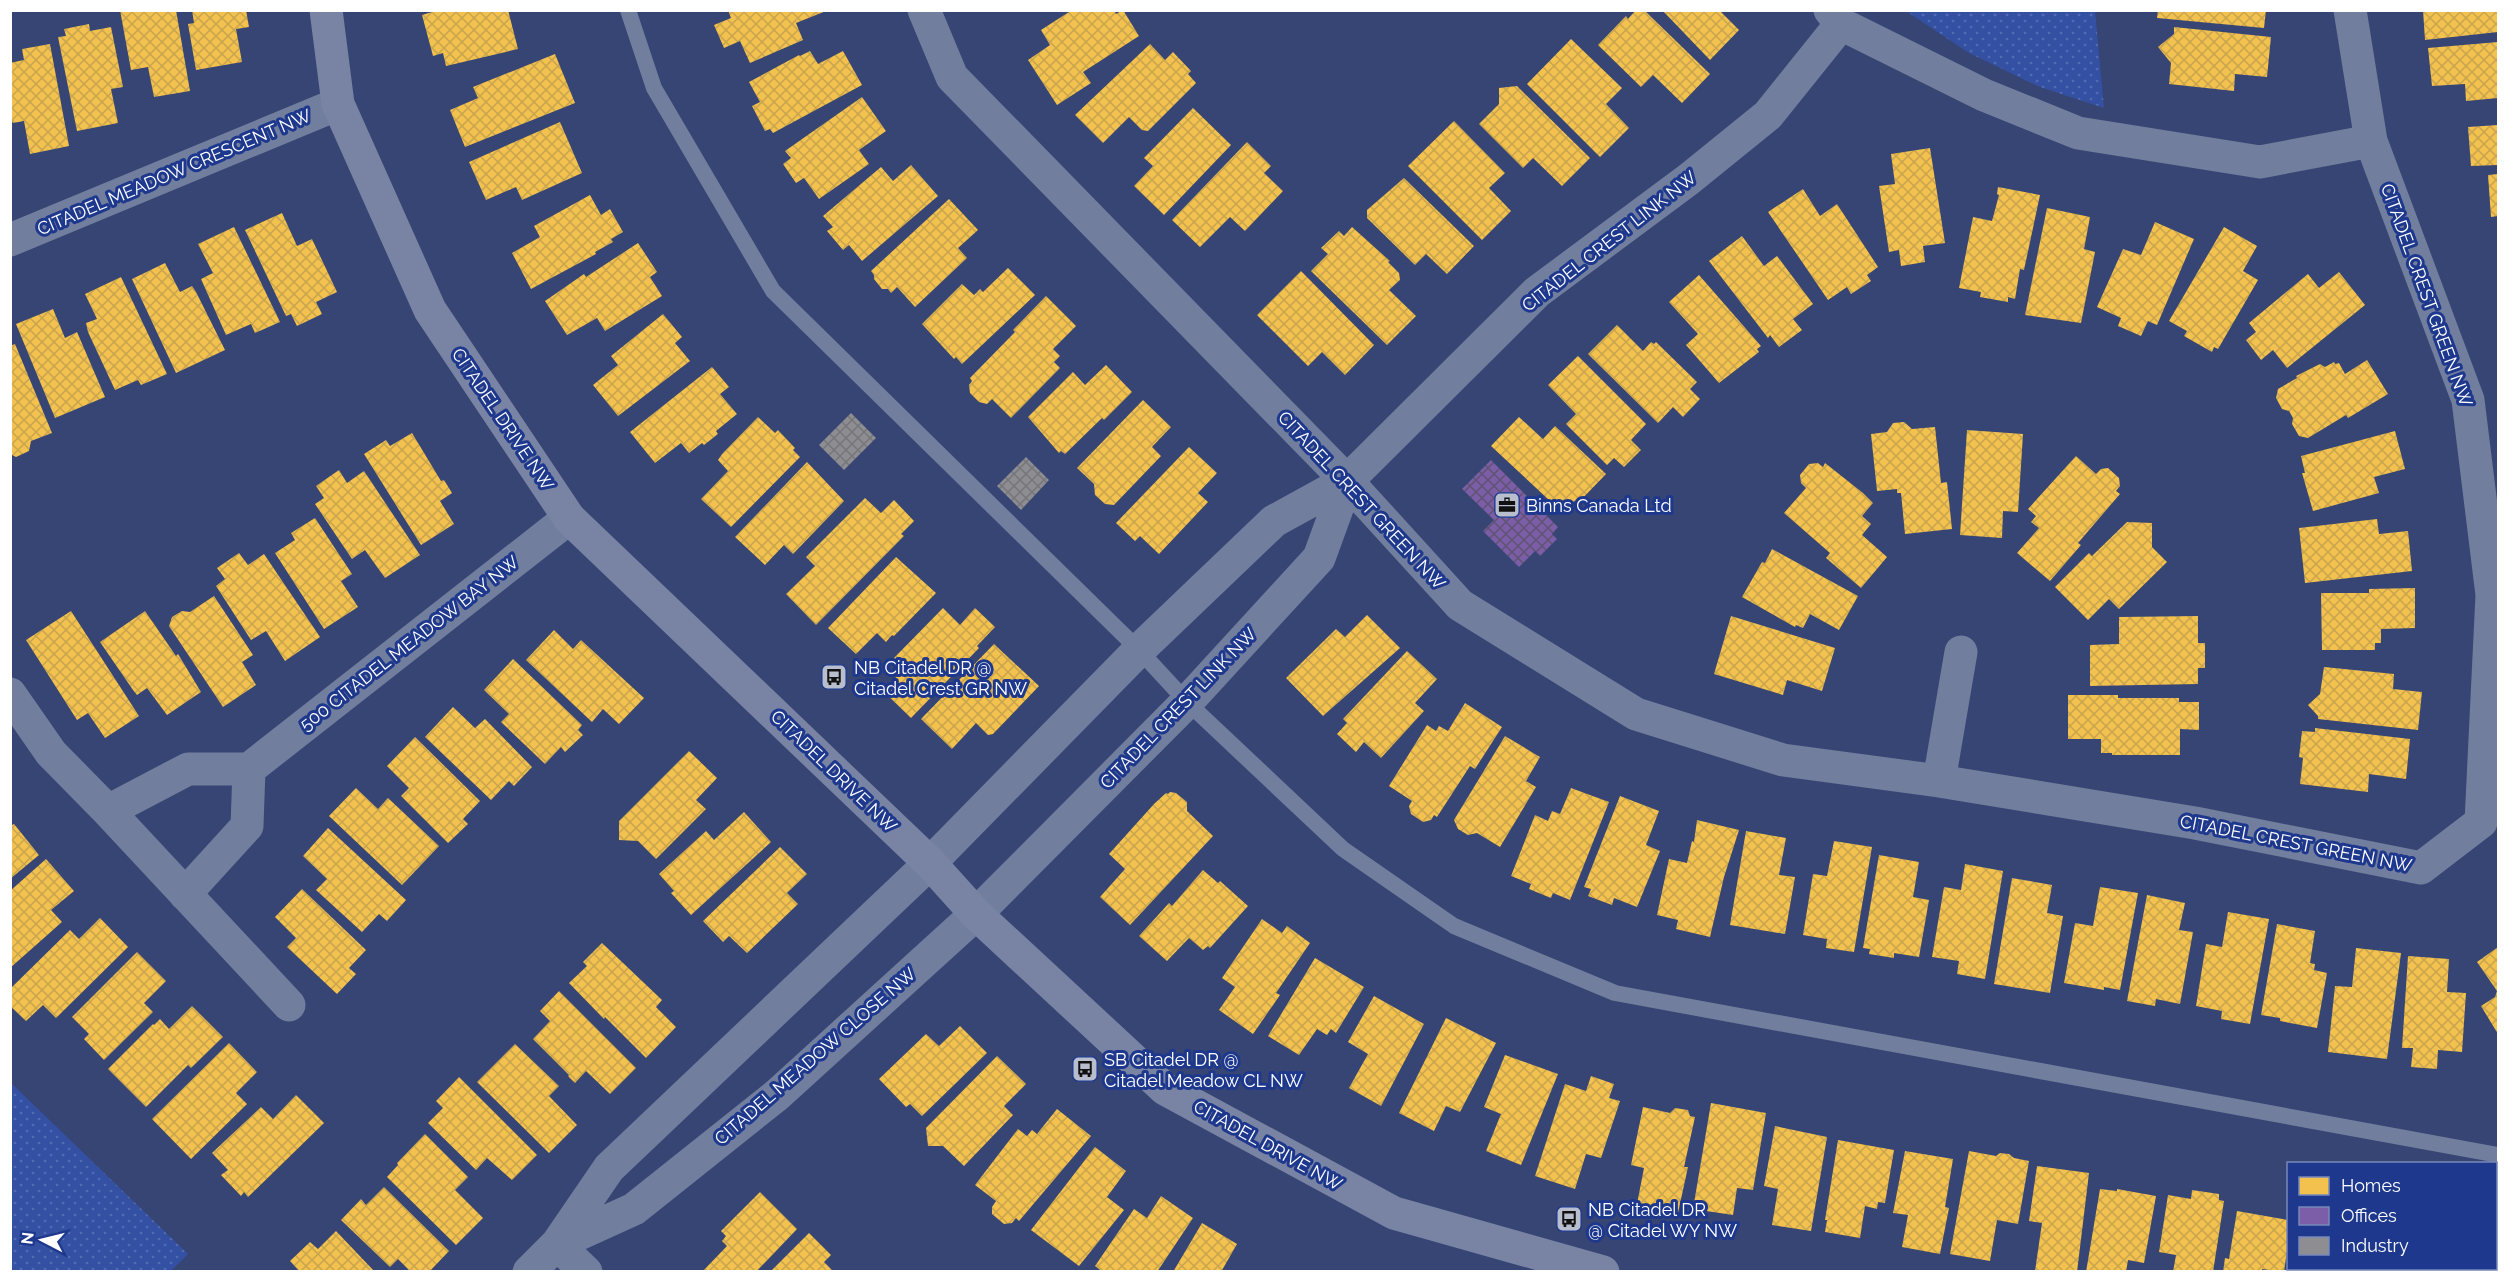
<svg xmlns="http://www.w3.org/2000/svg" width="2509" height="1282" font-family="Raleway,sans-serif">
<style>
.green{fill:url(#green-dots)}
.homes{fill:url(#homes-cross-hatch)}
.offices{fill:url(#offices-cross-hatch)}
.industry{fill:url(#industry-cross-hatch)}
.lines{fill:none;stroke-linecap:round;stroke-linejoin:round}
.lane{stroke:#727e9e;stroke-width:16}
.street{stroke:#727e9e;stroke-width:33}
.secondary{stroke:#7983a3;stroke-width:33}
.labels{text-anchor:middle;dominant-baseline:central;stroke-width:6;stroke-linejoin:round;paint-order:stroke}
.street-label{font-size:18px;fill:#fff;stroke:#1d388c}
.poi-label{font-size:18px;fill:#fff;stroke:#1d388c;text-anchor:start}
</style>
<defs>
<pattern id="green-dots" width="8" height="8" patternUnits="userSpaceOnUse" patternTransform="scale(1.5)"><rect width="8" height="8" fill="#3450a3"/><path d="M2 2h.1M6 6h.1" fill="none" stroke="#526ab1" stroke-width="1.8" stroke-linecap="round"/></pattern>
<pattern id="homes-cross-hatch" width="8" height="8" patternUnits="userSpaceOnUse" patternTransform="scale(1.5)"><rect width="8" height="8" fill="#f2c14e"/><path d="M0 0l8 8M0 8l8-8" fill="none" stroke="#c8a44e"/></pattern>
<pattern id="offices-cross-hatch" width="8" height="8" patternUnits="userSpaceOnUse" patternTransform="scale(1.5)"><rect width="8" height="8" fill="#7b5ea7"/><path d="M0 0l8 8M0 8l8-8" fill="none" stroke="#5f5370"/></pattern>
<pattern id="industry-cross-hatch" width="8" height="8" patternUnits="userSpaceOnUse" patternTransform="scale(1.5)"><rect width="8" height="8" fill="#8d8d92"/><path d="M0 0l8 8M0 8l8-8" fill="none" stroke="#76767a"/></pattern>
</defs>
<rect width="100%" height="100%" fill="#364573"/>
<path class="green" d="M1906,11H2095L2104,108L2040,87L1969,53Z
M10,1082L188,1254L171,1271H11Z"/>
<path class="homes" d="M120,10H176L190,91L154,97L148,67L131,70Z
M192,10H246L249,27L236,29L242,62L196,70L188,24L194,23Z
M439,10H508L518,49L446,66L443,53L433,56L422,15Z
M728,10H826V11L796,23L803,40L750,63L740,41L724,48L714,25L731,18Z
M1072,10H1114L1116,14L1123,10L1139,36L1083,72L1091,83L1057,105L1028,60L1050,45L1041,30Z
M1636,10H1644L1710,74L1682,103L1653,75L1641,87L1598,45L1626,16L1628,19Z
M1662,10H1719L1739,30L1710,60Z
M2158,10H2266L2264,28L2157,18Z
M2423,10H2498V32L2425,40Z
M89,24L90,31L111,27L123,87L111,89L118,123L77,131L58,37L66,36L64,29Z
M2174,27L2271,37L2267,77L2235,74L2234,91L2169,84L2171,63L2158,47L2174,34Z
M1571,39L1622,88L1606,104L1629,128L1600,157L1527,84Z
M2498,42V98L2466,101L2465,84L2432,86L2428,48Z
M50,44L69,146L30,154L24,121L13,123L10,118V63L24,60L22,49Z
M1150,44L1165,60L1173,52L1191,71L1188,74L1196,83L1148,131L1142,130L1129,117L1103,143L1075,115Z
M810,51L818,64L843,51L862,85L773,133L770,129L765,131L752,106L760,102L749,82L799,55L800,56Z
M555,54L575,103L465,147L450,110L478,98L473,87Z
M1517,86L1590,158L1562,186L1533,158L1523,168L1479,124L1499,104V88Z
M862,97L886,131L859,150L869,164L819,199L804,178L796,183L783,164L791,158L785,151Z
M1193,108L1231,145L1164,215L1134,186L1153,166L1144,158Z
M1454,121L1505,173L1489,188L1511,211L1482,240L1408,166Z
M560,122L582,173L522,200L516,187L486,200L469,162Z
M2498,125V165L2471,166L2468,127Z
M1247,142L1271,166L1264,173L1283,191L1245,231L1230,217L1200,247L1172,220Z
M1930,148L1945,243L1923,246L1925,262L1901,266L1899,250L1889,252L1879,186L1895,184L1891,154Z
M911,165L938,196L862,261L849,245L843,250L827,231L833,227L823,216L881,167L893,181Z
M2498,174V216L2491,217L2488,175Z
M1404,178L1474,246L1447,274L1426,254L1415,265L1367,218V210Z
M1998,187L2040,195L2024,270L2020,269L2015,299L2008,297V302L1980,297L1981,292L1959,288L1973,217L1992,221L1999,195L1997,194Z
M1803,189L1820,216L1837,204L1878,267L1867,275L1871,281L1851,294L1847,287L1828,300L1768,212Z
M590,195L601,215L610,209L623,232L611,239L613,242L595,252L596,254L531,289L512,253L540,237L534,226Z
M949,199L978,230L958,248L967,258L915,307L897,287L891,293L888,289H882L874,279V275L871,271Z
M2047,208L2090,217L2084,249L2095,252L2081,323L2025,315Z
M282,213L297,246L312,239L337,292L316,302L322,314L297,326L291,314L286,316L245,230Z
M2155,222L2194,239L2157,325L2148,321L2141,336L2118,326L2121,318L2097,307L2123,249L2141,255Z
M234,227L280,322L255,333L251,324L226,335L201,279L213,273L198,244Z
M1352,227L1390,261L1388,262L1399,273L1400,280L1389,290L1416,316L1387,345L1311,271L1328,254L1321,248L1339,231L1344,236Z
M2224,227L2257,246L2243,271L2258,280L2218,349L2214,347L2212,352L2184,336L2187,331L2169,321Z
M1742,236L1764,266L1777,256L1813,304L1793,319L1802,330L1779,347L1770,335L1768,338L1709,261Z
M638,243L657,272L650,277L662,296L605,331L597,318L567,335L545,301L584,274L586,277Z
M165,263L180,292L192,286L196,292L225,350L176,373L132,279Z
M1008,268L1035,295L962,364L956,357L954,359L922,324L962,284L974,295L980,289L983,292Z
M1301,271L1374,345L1345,375L1322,352L1308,366L1257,315Z
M2339,272L2365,305L2287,368L2273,350L2261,360L2246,340L2256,332L2249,323L2308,274L2319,288Z
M1699,275L1761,346L1757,349L1759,352L1719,383L1686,345L1698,334L1669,302Z
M121,277L167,374L141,385L138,380L115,390L88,332L86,323L97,319L85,294Z
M1046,296L1076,326L1053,349L1060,356L1054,362L1060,368L1011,418L992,399L987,404L979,402L970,393L969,385L972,381L970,378L1015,332L1013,330Z
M53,309L65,338L77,332L105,397L55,418L16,324Z
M663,314L682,337L675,343L690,361L618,416L593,385L618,365L611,356Z
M1617,325L1643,351L1651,342L1654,344L1656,342L1697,382L1690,389L1700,399L1683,417L1673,407L1658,423L1588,354Z
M15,344L52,433L31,441L29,451L16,457L10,454V346Z
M1578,356L1646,424L1631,440L1641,450L1624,467L1614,458L1607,465L1566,424L1576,414L1548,385Z
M2367,360L2388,394L2348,418L2346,415L2308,438L2299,436L2292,424L2293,418L2289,411L2282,409L2276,398L2278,389L2297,378L2296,376L2320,364L2325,367L2334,362L2335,364L2339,363L2345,374Z
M1106,365L1132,392L1104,420L1102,418L1065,454L1061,451L1059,453L1028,417L1073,372L1085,385Z
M712,367L729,387L720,394L737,414L716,431L718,434L704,445L702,443L689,453L681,443L655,463L630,432Z
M1143,400L1171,427L1152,447L1161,456L1114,505L1105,504L1095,495L1094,484L1077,468Z
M758,417L775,433L778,430L795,448L793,450L800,457L731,527L701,499L728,471L718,460L722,454Z
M1519,417L1543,439L1555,426L1606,474L1577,504L1574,501L1563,513L1491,446Z
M1904,422L1912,429L1935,427L1941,483L1947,482L1952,529L1905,534L1901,493H1897V489L1877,491L1871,434L1887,432L1893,423Z
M1967,430L2023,434L2018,512L2003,511L2002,538L1960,535Z
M2395,431L2405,469L2374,477L2379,493L2313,511L2302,473H2305L2301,456Z
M412,433L441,481L444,480L452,493L440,501L454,524L421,545L364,454L386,440L390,446Z
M1189,447L1217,473L1198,493L1208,502L1159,554L1140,536L1135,541L1116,523Z
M2076,456L2096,474L2101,469L2108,468L2119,478L2120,486L2116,491L2120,494L2078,543L2081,545L2050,581L2017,553L2039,528L2031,522L2036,516L2028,509Z
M807,462L844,501L793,554L784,545L765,565L735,537Z
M1818,463L1823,467L1825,463L1863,493L1873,503L1862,516L1871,524L1862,535L1887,557L1861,588L1826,558L1830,553L1784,513L1806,488L1801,483L1800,475L1809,464Z
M339,470L347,483L364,471L420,555L385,578L365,550L352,559L315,504L324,498L316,486Z
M865,498L881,513L894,500L914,521L901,534L904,536L816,625L786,594L815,566L806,557Z
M315,518L352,574L341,581L358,607L324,629L275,553L295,540L291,533Z
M2377,519L2379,534L2408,531L2412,571L2305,583L2299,528Z
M2127,522L2152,523V547L2167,562L2119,609L2109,599L2088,620L2055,587L2089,553L2092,556Z
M1772,549L1858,596L1839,630L1810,614L1803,628L1796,625L1795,627L1742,597L1762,562L1765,563Z
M239,553L248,565L264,554L320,637L285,661L266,631L251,640L216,586L225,579L217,568Z
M896,557L936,593L894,636L892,635L886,642L877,633L856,654L828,628Z
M2415,588V628L2381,629V643H2375V650H2322L2321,593H2369V589Z
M214,596L253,655L242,662L256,685L223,707L169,626L172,617L182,611L190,612Z
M943,608L960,625L975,608L995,627L977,646L979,648L911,718L883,691L905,668L894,658Z
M71,611L139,716L105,738L88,713L77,720L26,640Z
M145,611L176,656L178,654L201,692L167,715L147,688L137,695L133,690L100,642Z
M1367,615L1400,648L1323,716L1286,678L1336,629L1345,637Z
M1731,616L1835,648L1822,691L1787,680L1783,695L1714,674Z
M2198,616V643H2205V668H2198V684L2090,686V645L2119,644V617Z
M554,630L573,649L581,640L644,698L619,724L603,709L592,722L526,660Z
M994,644L1039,686L993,734L988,735L976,723L952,749L921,719Z
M1407,651L1437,679L1415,703L1424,711L1381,758L1364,742L1356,752L1337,734L1347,723L1343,719Z
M513,659L582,725L578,730L583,735L565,752L561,747L545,764L501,722L509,714L484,690Z
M2324,667L2394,674L2393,689L2422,692L2418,730L2318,719V716L2308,705L2320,694Z
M2068,695H2118V698H2179V702H2199V730L2180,729V755H2112V753H2101V739H2068Z
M1465,703L1502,727L1475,769L1470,766L1437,817L1434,815L1431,820L1423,822L1411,814L1409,806L1412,801L1389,786L1427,725L1436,731L1439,726L1448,731Z
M453,707L475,728L485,719L532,767L514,786L509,781L491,800L425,737Z
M2315,728L2410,739L2406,779L2369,774L2368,792L2300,784L2303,758L2299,757L2302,731L2315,732Z
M1505,736L1540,757L1526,781L1536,787L1500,847L1477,833L1468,835L1458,829L1454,820Z
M415,737L480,801L463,819L468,824L448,843L401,796L409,788L387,766Z
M689,751L717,778L696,800L706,809L656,859L638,841L619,840V821Z
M356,788L378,809L388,798L439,846L402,885L329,816Z
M1571,788L1609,802L1570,900L1553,893L1551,898L1529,889L1531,884L1511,876L1535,815L1548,821L1552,811L1560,814Z
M1170,792L1176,793L1187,802V811L1213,836L1130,925L1100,897L1125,869L1109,854L1154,804L1166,793L1168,794Z
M1620,796L1659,811L1646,845L1660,851L1637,907L1614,898L1612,905L1588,896L1591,889L1584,887Z
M744,812L771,842L691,915L671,893L674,891L659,874L706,831L714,840Z
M1697,820L1739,830L1724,877L1710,937L1676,929L1678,920L1657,915L1669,859L1687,863L1692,841L1694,842Z
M14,824L39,855L10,879V826Z
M328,828L406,900L387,921L379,914L362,932L316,890L327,879L303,856Z
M1746,831L1786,838L1779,875L1795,877L1785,934L1730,925Z
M1834,841L1872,847L1854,952L1826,948L1827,939L1803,935L1813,874L1827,876Z
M780,847L807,874L787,893L798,904L747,953L729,936L723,942L703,921Z
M1879,855L1919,862L1913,897L1929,900L1919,957L1894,953V958L1869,954L1870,949L1863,948Z
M46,859L74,891L51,910L62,922L10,968V891Z
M1965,864L2003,871L1985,979L1957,974L1959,961L1932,957L1944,887L1961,890Z
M1203,870L1218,883L1220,881L1248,906L1210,948L1208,946L1203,950L1189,938L1167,961L1139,936L1169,903L1172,906Z
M2012,878L2052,885L2047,913L2063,916L2050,993L1994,984Z
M2100,887L2138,893L2120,990L2104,987V990L2064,983L2075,923L2093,926Z
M302,889L366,950L349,968L356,974L337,994L287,947L296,938L275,917Z
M2147,895L2185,903L2179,930L2193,932L2180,1004L2156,999L2155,1006L2127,1001Z
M2228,912L2269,919L2250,1024L2221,1019L2222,1011L2196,1006L2206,944L2222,947Z
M100,918L128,947L56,1018L43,1005L26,1021L10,1006V989L70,930L79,939Z
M1262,919L1282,933L1287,926L1310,943L1276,993L1280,995L1253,1034L1219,1010L1235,987L1222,978Z
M2277,924L2315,931L2310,963L2315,964L2314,970L2327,973L2317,1028L2280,1021V1018L2261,1015Z
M602,943L662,1000L656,1007L676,1027L646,1058L605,1017L604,1019L569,983L587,966L583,962Z
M2498,947V1034L2481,1006L2495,997L2497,991L2477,962Z
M2356,948L2401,953L2387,1059L2328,1052L2335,986L2352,987Z
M137,952L166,981L144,1003L153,1012L104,1060L84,1039L89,1034L72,1017Z
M2408,956L2449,959L2447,992L2466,993L2462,1052L2438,1050L2437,1069L2411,1067L2413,1048H2402Z
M1315,958L1364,987L1336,1033L1331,1029L1327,1035L1317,1029L1299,1055L1268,1036Z
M559,991L636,1068L610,1094L586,1071L575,1083L568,1076L569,1075L533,1039L550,1021L540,1011Z
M1374,996L1424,1024L1381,1106L1349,1088L1368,1054L1348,1042Z
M192,1006L223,1037L191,1068L188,1065L146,1107L108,1069L153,1024L154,1025L160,1019L169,1029Z
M1446,1018L1496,1043L1460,1112L1446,1106L1434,1131L1399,1113Z
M960,1026L987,1053L922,1116L910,1104L906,1107L879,1079L926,1034L939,1046Z
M229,1043L257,1072L236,1093L247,1104L191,1159L152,1119Z
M515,1044L559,1086L549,1096L577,1125L549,1153L477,1082Z
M1505,1055L1558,1074L1521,1165L1486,1151L1501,1114L1484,1107Z
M997,1056L1026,1084L1004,1106L1013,1115L964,1166L943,1146H928L926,1128Z
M1591,1076L1614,1084L1609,1098L1620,1101L1601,1158L1586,1154L1575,1189L1535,1176L1565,1084L1586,1091Z
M459,1077L537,1155L512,1180L487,1158L476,1170L428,1123L443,1108L436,1101Z
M296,1095L324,1123L248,1197L244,1192L241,1196L221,1175L228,1170L212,1153L261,1107L273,1119Z
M1711,1103L1766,1113L1753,1190L1737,1188L1733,1215L1693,1209Z
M1643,1107L1670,1113L1675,1108L1688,1110L1690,1116L1695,1117L1684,1167H1688L1678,1213L1637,1204L1644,1168L1631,1165Z
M1057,1109L1091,1136L1019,1221L1016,1218L1012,1223L1004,1224L992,1214V1207L996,1201L975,1185L1018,1129L1027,1136L1032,1130L1037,1134Z
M1775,1126L1827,1137L1811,1231L1772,1225L1778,1189L1764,1186Z
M425,1134L468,1177L455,1190L483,1218L456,1245L387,1177L398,1165L397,1163Z
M1838,1140L1894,1150L1885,1203L1878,1202L1877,1209L1865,1206L1860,1238L1825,1232L1827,1220H1825Z
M1095,1147L1126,1171L1107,1197L1124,1210L1079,1266L1031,1230Z
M1905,1151L1953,1159L1945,1207L1949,1208L1940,1254L1902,1247L1908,1215L1893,1213Z
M1969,1151L1996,1156L2000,1153L2009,1154L2014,1158L2029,1161L2018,1224L1997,1220L1990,1261L1950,1254Z
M2037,1166L2089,1173L2077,1272L2035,1271L2042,1223L2029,1221Z
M384,1187L449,1251L429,1272H411L398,1259L390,1267L341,1220L361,1199L366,1205Z
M2100,1189L2117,1191V1189L2156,1196L2144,1263L2128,1260L2126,1272H2086Z
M2192,1190L2219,1194V1200L2224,1201L2213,1272H2173L2176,1255L2159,1252L2168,1195L2191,1199Z
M760,1192L797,1229L756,1272H702L727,1246L722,1241L726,1236L721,1231Z
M1161,1196L1193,1218L1157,1272H1103L1095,1266L1134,1209L1147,1218Z
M2237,1211L2288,1220V1243L2284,1272L2262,1269V1272H2223L2225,1258L2229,1259Z
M1202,1223L1237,1244L1221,1272H1173Z
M336,1231L375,1272H300L290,1261L310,1242L318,1249Z
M809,1233L831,1255L824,1262L834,1272H770Z
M2496,1248L2498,1249V1272H2459V1268H2496Z
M2297,1268H2351V1272H2296Z
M2360,1268H2421L2420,1272H2359Z"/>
<path class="offices" d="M1491,460L1558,527L1552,534L1557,539L1540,556L1535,551L1519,567L1483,531L1494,520L1462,489Z"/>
<path class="industry" d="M851,413L876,438L844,470L819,445Z
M1026,457L1049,480L1021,510L997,486Z"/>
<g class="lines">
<path class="lane" d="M628,10L654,88L773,291L1139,650L1187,702L1343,849L1454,926L1615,993L2498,1155"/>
<path class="street" d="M924,10L952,77L1347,481L1460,605L1636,714L1783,760L1939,781L2195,823L2421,868L2481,822L2492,595L2468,400L2371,141L2350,10
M1830,10L1841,24L1984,95L2078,133L2260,162L2371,141
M10,240L338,104
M10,694L51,753L108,811L289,1005
M1939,781L1961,652
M108,811L188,769H249L569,518
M185,894L247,826L249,769
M557,1244L634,1209L777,1095L976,914L1187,702L1319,558L1347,481
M557,1244L586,1272
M529,1272L557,1244L609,1168L930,863L1139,650L1274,521L1347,481L1537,292L1689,179L1768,115L1841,24"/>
<path class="secondary" d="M326,10L338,104L430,310L569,518L930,863L976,914L1165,1089L1394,1213L1603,1272"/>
</g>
<defs>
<g id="office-square" transform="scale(1.35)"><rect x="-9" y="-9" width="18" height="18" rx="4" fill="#b9bece" stroke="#1d388c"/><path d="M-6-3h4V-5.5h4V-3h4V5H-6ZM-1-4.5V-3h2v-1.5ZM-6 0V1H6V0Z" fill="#111"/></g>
<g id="bus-square" transform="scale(1.35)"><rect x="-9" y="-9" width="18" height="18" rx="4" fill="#b9bece" stroke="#1d388c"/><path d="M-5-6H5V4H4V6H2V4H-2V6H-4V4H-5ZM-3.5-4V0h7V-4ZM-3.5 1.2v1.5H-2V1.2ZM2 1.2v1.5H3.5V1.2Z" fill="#111"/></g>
</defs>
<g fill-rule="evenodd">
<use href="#office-square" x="1507" y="505"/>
<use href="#bus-square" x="834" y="677"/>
<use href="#bus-square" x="1085" y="1069"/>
<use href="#bus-square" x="1569" y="1219"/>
</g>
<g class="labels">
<g class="street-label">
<text transform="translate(174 172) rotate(-23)">CITADEL MEADOW CRESCENT NW</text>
<text transform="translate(1609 241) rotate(-38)">CITADEL CREST LINK NW</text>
<text transform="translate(2427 295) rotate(70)">CITADEL CREST GREEN NW</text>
<text transform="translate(503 419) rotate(56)">CITADEL DRIVE NW</text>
<text transform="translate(1362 500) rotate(47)">CITADEL CREST GREEN NW</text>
<text transform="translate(409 643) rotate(-38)">500 CITADEL MEADOW BAY NW</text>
<text transform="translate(1178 708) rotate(-46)">CITADEL CREST LINK NW</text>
<text transform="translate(834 771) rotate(44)">CITADEL DRIVE NW</text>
<text transform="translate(2296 843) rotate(11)">CITADEL CREST GREEN NW</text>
<text transform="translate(815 1056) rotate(-41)">CITADEL MEADOW CLOSE NW</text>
<text transform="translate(1268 1145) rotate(29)">CITADEL DRIVE NW</text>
</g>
<g class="poi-label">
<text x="1526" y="505">Binns Canada Ltd</text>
<text x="854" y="667">NB Citadel DR @<tspan x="854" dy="21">Citadel Crest GR NW</tspan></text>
<text x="1104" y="1059">SB Citadel DR @<tspan x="1104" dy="21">Citadel Meadow CL NW</tspan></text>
<text x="1588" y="1209">NB Citadel DR<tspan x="1588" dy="21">@ Citadel WY NW</tspan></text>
</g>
</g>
<rect width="2509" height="1282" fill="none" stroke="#ffffff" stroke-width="24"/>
<rect x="2287" y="1162" width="210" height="108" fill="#1d388c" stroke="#7788ba" stroke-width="1.5"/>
<rect x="2299" y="1177" width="30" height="18" fill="#f2c14e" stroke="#7788ba" stroke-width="1.5"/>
<text x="2341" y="1192" font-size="18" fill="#ffffff">Homes</text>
<rect x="2299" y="1207" width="30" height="18" fill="#7b5ea7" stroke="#7788ba" stroke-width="1.5"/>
<text x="2341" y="1222" font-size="18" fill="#ffffff">Offices</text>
<rect x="2299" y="1237" width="30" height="18" fill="#8d8d92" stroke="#7788ba" stroke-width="1.5"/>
<text x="2341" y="1252" font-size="18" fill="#ffffff">Industry</text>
<g transform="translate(42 1240) rotate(277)" stroke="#1d388c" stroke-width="4.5" paint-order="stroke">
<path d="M0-4.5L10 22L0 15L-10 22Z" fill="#ffffff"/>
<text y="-9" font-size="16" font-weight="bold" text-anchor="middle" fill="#ffffff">N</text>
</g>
</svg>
